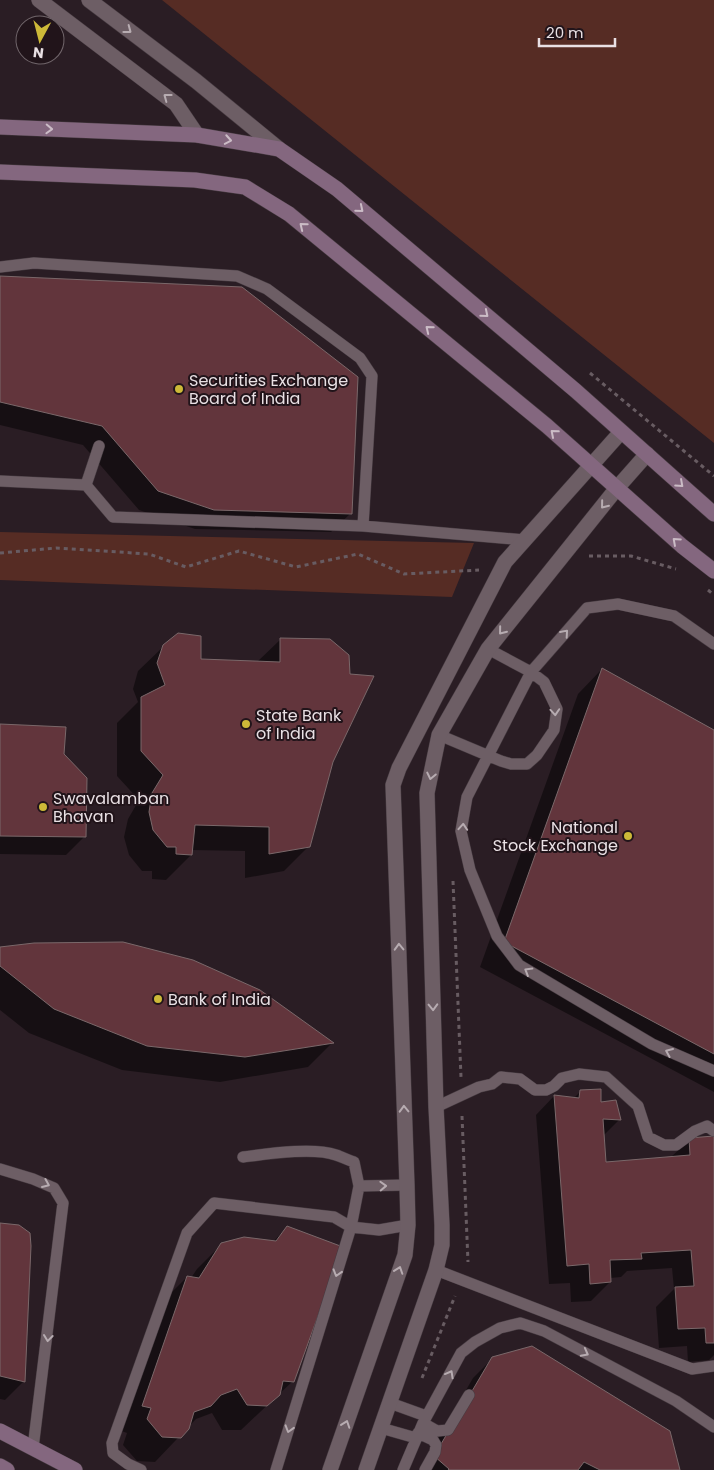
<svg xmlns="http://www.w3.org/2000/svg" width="714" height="1470" font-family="Poppins,sans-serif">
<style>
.green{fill:#562c24}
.shadow{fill:#0007}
.building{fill:#62353c;stroke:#7a686a}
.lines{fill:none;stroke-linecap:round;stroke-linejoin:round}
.service-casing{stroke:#463b41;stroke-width:12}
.tertiary-casing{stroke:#463b41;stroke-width:16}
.secondary-casing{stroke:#463b41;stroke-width:16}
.path{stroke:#685c62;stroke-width:3;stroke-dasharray:4 4;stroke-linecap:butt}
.service{stroke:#6d5e65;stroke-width:11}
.tertiary{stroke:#6d5e65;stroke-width:15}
.secondary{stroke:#84677f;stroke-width:15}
.oneway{stroke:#b7acb1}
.oneway2{stroke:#cbbcc6}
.poi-dot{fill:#cdb938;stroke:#21141a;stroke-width:2}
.labels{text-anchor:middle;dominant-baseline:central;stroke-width:4;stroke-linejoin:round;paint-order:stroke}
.poi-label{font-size:16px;fill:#e9e0e4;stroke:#21141a;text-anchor:start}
</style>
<rect width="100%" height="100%" fill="#2a1d24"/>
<path class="green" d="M162,0H714V443Z
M0,532L474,543L452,597L0,580Z"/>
<path class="shadow" d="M0,278L350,514L331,532L195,529L139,510L83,445L0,425Z
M281,639L332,762L309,846L284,871L245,878V851L191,850V855L166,880L152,879V871H142L129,855L124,837L128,819L139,800L117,776V723L138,702L133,689L138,671L164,646L200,660L257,662Z
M602,669L714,731V1092L480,967L578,694Z
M0,725L63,755L85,836L66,855L0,854Z
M0,948L332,1043L308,1067L220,1082L122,1070L29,1033L0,1010Z
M581,1091L619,1120L603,1136L605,1163L670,1158L690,1139L714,1137V1355L709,1360L688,1362L687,1346L659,1348L656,1307L674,1289L672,1268L627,1271L621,1277L610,1278V1282L591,1301L571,1302L570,1283L549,1284L536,1115L554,1096L573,1099Z
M0,1224L24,1381L5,1400L0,1399Z
M287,1227L293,1381L241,1430H222L212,1413L196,1419L155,1462L137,1461L123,1445L127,1433L119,1430L162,1302L187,1277L191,1278L197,1269L222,1244L273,1242Z
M493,1358L679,1470H420L473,1378Z"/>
<path class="building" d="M0,276L242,287L358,377L352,514L214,510L158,491L102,426L0,402Z
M178,633L201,636V659L280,662V638L330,639L349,655L350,674L374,676L333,762L310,847L269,854V827L195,825L192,855L176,854V847H167L153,830L149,812L152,793L163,775L141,751V697L165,685L157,663L163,645Z
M602,668L714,730V1054L504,942Z
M0,724L66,727L64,754L87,778L86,837L0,836Z
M123,942L193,960L260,990L334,1043L245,1057L147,1046L54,1009L0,966V947L34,943Z
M601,1089V1102L616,1100L621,1120L603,1119L606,1162L690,1155L689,1138L714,1136V1343H706L705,1328L678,1329L675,1287L694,1286L691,1250L641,1253L642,1259L610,1260L611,1282L590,1284L589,1264L567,1266L554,1095L579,1098L580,1090Z
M0,1223L19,1225L30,1233L31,1246L25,1382L0,1376Z
M287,1226L343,1247L294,1382L283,1381L280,1395L267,1406L247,1405L237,1389L221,1395L211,1406L194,1412L189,1429L181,1438L162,1437L147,1419L151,1408L142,1406L187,1276L199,1278L221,1243L244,1237L276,1241Z
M532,1346L670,1431L680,1470H600L584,1462L578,1470H448L449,1469L434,1456L492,1357Z"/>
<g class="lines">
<g class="service-casing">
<path id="service" d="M0,267L34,263L237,276L267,289L360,358L372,376L363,526
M0,481L86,485L113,517L363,526L525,540
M86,485L99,446
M488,649L531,672L587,608L618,604L674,616L714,644
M439,735L501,761L511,764H527L537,755L554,730L557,709L544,682L531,672L467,797L461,831L470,870L497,936L519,965L652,1044L714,1071
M436,1107L479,1087L492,1084L501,1077L520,1079L535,1090H546L554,1086L562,1078L579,1074L606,1077L638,1106L648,1137L664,1145H676L695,1131L707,1126L714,1131
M243,1157C267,1154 313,1147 336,1155C342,1157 348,1160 354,1162L359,1186L351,1227L276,1470
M0,1169L33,1179L54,1188L63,1203L33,1448
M359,1186L407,1185
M436,1270L692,1369L714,1366
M390,1403L426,1416
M423,1423L437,1431L448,1430L469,1395
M381,1428L416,1438
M418,1433L433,1440L436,1445L435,1452L425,1470
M141,1470L128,1464L113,1453L112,1443L187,1233L214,1203L334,1217L351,1227L379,1230L408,1225
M403,1470L423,1423L461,1353L475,1342L500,1328L520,1323L544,1331L676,1401L714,1427"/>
</g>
<g class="tertiary-casing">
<path id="tertiary" d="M39,0L176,104L197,135
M89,0L196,81L279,149
M330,1470L405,1255L408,1225L407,1185L393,785L399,768L505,562L621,432
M366,1470L436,1270L442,1245V1225L436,1107L427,793L439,735L488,649L617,488L647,454"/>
</g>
<g class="secondary-casing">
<path id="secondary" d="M0,127L197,135L279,149L337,189L576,391L714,514
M0,172L195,180L245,187L289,214L547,426L682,546L714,571
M0,1431L75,1470
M0,1466L7,1470"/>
</g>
<path class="path" d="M590,373L714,476
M0,553L56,548L149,554L186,567L239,551L296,567L358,554L404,574L479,570
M589,556H631L676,569
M708,590L714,595
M453,881L461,1077
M462,1116L468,1262
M422,1378L455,1296"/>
<use href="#service" class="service"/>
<use href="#tertiary" class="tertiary"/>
<use href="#secondary" class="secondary"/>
</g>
<defs><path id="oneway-chevron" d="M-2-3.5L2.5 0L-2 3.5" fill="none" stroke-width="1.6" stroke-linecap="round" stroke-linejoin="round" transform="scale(1.25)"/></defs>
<g class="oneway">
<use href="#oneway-chevron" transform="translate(128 30) rotate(37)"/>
<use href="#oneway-chevron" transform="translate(167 97) rotate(-143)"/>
<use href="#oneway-chevron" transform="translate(604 505) rotate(129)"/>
<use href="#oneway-chevron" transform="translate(502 631) rotate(129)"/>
<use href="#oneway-chevron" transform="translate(565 633) rotate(-49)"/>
<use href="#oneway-chevron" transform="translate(555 712) rotate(86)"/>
<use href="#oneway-chevron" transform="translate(431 776) rotate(102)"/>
<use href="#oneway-chevron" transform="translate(463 827) rotate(-86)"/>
<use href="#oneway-chevron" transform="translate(399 947) rotate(-92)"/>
<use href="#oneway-chevron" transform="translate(528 971) rotate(-149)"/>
<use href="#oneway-chevron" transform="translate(433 1007) rotate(88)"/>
<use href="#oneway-chevron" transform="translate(669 1052) rotate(-157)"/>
<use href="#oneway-chevron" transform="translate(404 1109) rotate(-92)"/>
<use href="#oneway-chevron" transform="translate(46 1184) rotate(23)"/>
<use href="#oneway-chevron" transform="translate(383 1186) rotate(-2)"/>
<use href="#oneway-chevron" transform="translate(399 1270) rotate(-71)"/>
<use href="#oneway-chevron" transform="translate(337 1273) rotate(107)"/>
<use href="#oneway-chevron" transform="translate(48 1338) rotate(97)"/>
<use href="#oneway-chevron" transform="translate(585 1353) rotate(28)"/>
<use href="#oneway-chevron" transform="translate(450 1374) rotate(-61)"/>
<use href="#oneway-chevron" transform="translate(346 1424) rotate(-71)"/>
<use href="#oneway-chevron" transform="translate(289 1429) rotate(107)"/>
</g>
<g class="oneway2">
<use href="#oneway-chevron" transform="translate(49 129) rotate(2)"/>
<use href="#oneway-chevron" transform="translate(228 140) rotate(10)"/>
<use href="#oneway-chevron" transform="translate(360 209) rotate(40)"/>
<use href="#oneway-chevron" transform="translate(303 226) rotate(-141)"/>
<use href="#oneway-chevron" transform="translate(485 314) rotate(40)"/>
<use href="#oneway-chevron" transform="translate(429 329) rotate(-141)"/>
<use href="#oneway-chevron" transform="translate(554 433) rotate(-139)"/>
<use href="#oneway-chevron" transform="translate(680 484) rotate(42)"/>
<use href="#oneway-chevron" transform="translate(676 541) rotate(-138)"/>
</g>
<g class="poi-dot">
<circle cx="179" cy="389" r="5"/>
<circle cx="246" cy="724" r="5"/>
<circle cx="43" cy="807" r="5"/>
<circle cx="628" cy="836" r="5"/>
<circle cx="158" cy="999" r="5"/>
</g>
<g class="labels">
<g class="poi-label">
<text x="189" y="380">Securities Exchange<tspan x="189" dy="18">Board of India</tspan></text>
<text x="256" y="715">State Bank<tspan x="256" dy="18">of India</tspan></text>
<text x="53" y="798">Swavalamban<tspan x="53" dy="18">Bhavan</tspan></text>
<text x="618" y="827" text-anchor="end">National<tspan x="618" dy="18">Stock Exchange</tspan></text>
<text x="168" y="999">Bank of India</text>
</g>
</g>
<g transform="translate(40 40) rotate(187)"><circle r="24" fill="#21141a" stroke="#71666b"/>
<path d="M0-4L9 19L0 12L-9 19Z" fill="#cdb938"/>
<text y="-8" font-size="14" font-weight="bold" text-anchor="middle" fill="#e9e0e4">N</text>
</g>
<path d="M539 38v8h76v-8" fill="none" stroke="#e9e0e4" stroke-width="2.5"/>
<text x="546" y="38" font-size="15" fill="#e9e0e4" stroke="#21141a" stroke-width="4" paint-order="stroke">20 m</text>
</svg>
